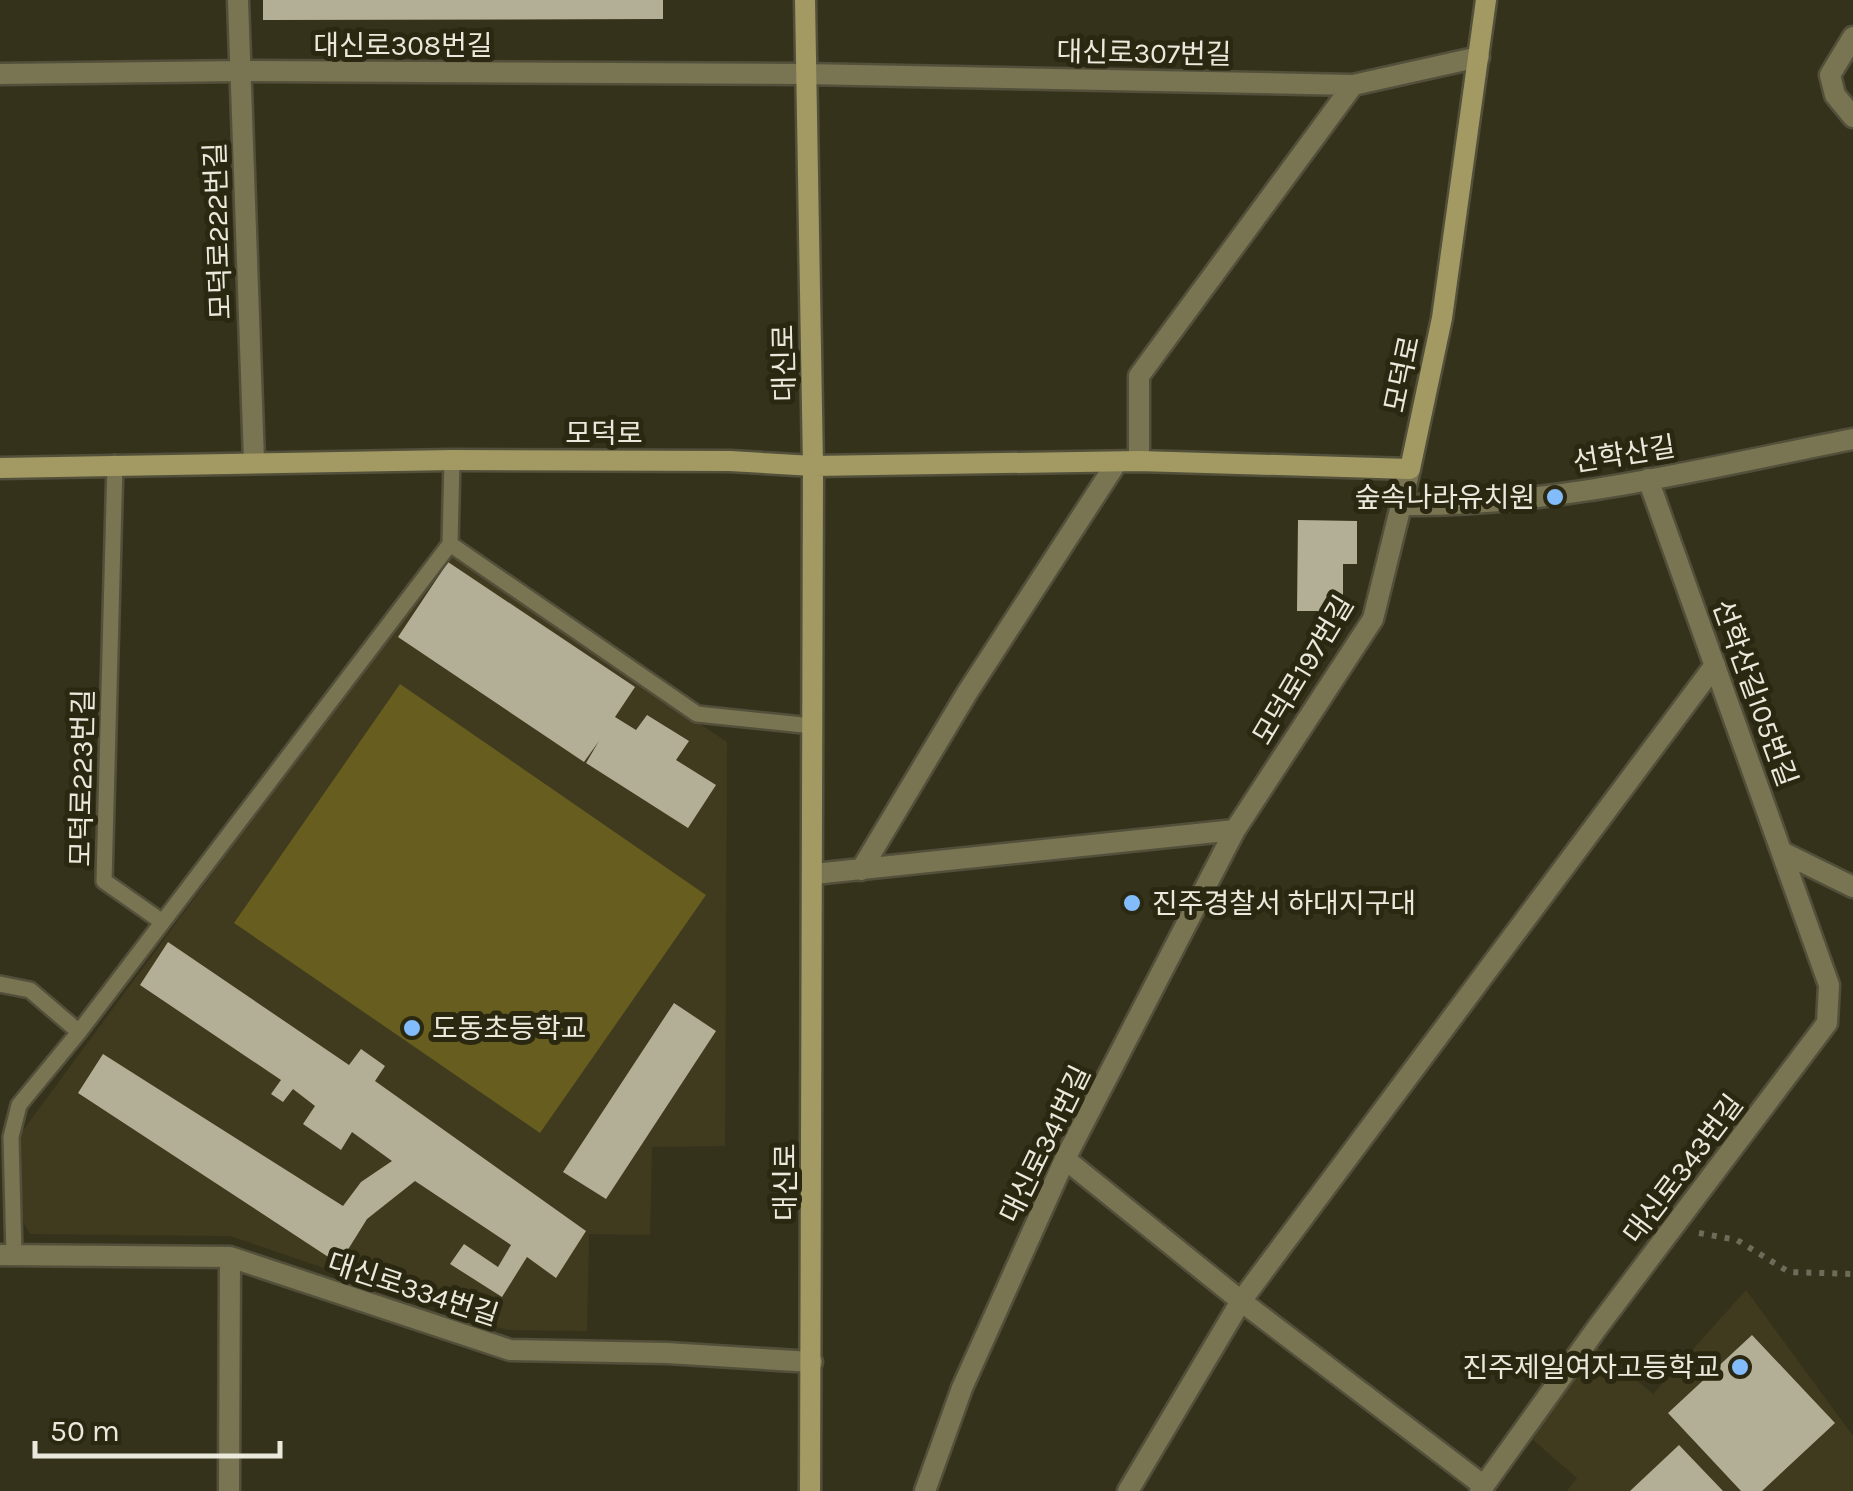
<svg xmlns="http://www.w3.org/2000/svg" width="1853" height="1491" font-family="Karla,'Noto Sans KR',sans-serif">
<style>
.built{fill:#403b1e}
.green{fill:#665d1f}
.building{fill:#b3af96}
.lines{fill:none;stroke-linecap:round;stroke-linejoin:round}
.lane-casing{stroke:#524f3b;stroke-width:20}
.street-casing{stroke:#524f3b;stroke-width:25}
.secondary-casing{stroke:#524f3b;stroke-width:25}
.path{stroke:#6e6b58;stroke-width:6;stroke-dasharray:5 8;stroke-linecap:butt}
.lane{stroke:#797452;stroke-width:15}
.street{stroke:#797452;stroke-width:20}
.secondary{stroke:#a29a62;stroke-width:20}
.poi-dot{fill:#82bcfa;stroke:#2b2812;stroke-width:4}
.labels{text-anchor:middle;dominant-baseline:central;stroke-width:10;stroke-linejoin:round;paint-order:stroke}
.street-label{font-size:28px;fill:#ebe9dc;stroke:#2b2812}
.poi-label{font-size:28px;fill:#ebe9dc;stroke:#2b2812;text-anchor:end}
</style>
<rect width="100%" height="100%" fill="#35321c"/>
<path class="built" d="M448,555L727,742L725,1146L652,1147L650,1235L589,1234L587,1331L507,1330L230,1236L30,1234L20,1216L21,1133Z
M1746,1290L1853,1436V1491H1567L1577,1478L1533,1440L1589,1340L1653,1394Z"/>
<path class="green" d="M400,684L706,895L540,1133L234,923Z"/>
<path class="building" d="M263,0H663V19L263,20Z
M1298,520L1357,521V564H1343V611H1297Z
M448,562L635,687L615,717L636,730L647,715L689,741L676,760L716,785L688,828L586,763L599,741L584,762L398,637Z
M168,942L349,1065L361,1049L385,1066L375,1081L586,1231L556,1278L527,1257L502,1297L450,1264L464,1244L498,1267L511,1245L415,1181L367,1219L339,1264L78,1093L103,1054L343,1206L361,1182L392,1161L352,1132L341,1150L303,1124L315,1106L293,1089L283,1102L271,1094L281,1080L140,985Z
M674,1003L716,1031L606,1199L563,1172Z
M1752,1335L1835,1423L1762,1491H1741L1668,1413Z
M1679,1445L1723,1491H1630Z"/>
<g class="lines">
<g class="lane-casing">
<path id="lane" d="M115,463L104,881L161,921
M450,544L697,714L813,726
M0,984L30,990L79,1032
M14,1255L11,1137L19,1105L79,1032L450,544L452,460"/>
</g>
<g class="street-casing">
<path id="street" d="M238,0L254,461
M1853,37L1830,75L1835,95L1853,117
M0,74L240,71L806,74L1353,85L1479,57
M1139,461V376L1353,85
M1402,505C1553,507 1705,468 1853,439
M1784,853L1853,887
M861,870L967,693L1117,462
M814,874L1235,830
M1065,1159L1241,1301L1484,1486
M0,1255L230,1257L510,1350L667,1353L812,1362
M229,1491L230,1257
M925,1491L962,1388L1065,1159L1235,830L1373,619L1410,469
M1128,1491L1241,1301L1715,665
M1480,1491L1597,1328L1827,1023L1829,985L1648,479"/>
</g>
<g class="secondary-casing">
<path id="secondary" d="M805,0L813,466L810,1491
M0,468L452,460L730,461L813,466L1139,461L1410,469L1442,318L1486,0"/>
</g>
<path class="path" d="M1699,1233L1737,1240L1789,1272L1853,1274"/>
<use href="#lane" class="lane"/>
<use href="#street" class="street"/>
<use href="#secondary" class="secondary"/>
</g>
<g class="poi-dot">
<circle cx="1555" cy="497" r="10"/>
<circle cx="1132" cy="903" r="10"/>
<circle cx="412" cy="1028" r="10"/>
<circle cx="1740" cy="1367" r="10"/>
</g>
<g class="labels">
<g class="street-label">
<text x="403" y="45">대신로308번길</text>
<text transform="translate(1144 53) rotate(1)">대신로307번길</text>
<text transform="translate(218 231) rotate(-92)">모덕로222번길</text>
<text transform="translate(784 363) rotate(-91)">대신로</text>
<text transform="translate(1402 374) rotate(-78)">모덕로</text>
<text x="604" y="433">모덕로</text>
<text transform="translate(1624 454) rotate(-9)">선학산길</text>
<text transform="translate(1303 670) rotate(-59)">모덕로197번길</text>
<text transform="translate(1755 693) rotate(70)">선학산길105번길</text>
<text transform="translate(82 778) rotate(-89)">모덕로223번길</text>
<text transform="translate(1045 1144) rotate(-64)">대신로341번길</text>
<text transform="translate(1683 1169) rotate(-53)">대신로343번길</text>
<text transform="translate(785 1182) rotate(-90)">대신로</text>
<text transform="translate(413 1289) rotate(18)">대신로334번길</text>
</g>
<g class="poi-label">
<text x="1535" y="497">숲속나라유치원</text>
<text x="1152" y="903" text-anchor="start">진주경찰서 하대지구대</text>
<text x="432" y="1028" text-anchor="start">도동초등학교</text>
<text x="1720" y="1367">진주제일여자고등학교</text>
</g>
</g>
<path d="M35 1441v15h245v-15" fill="none" stroke="#ebe9dc" stroke-width="5"/>
<text x="50" y="1441" font-size="30" fill="#ebe9dc" stroke="#2b2812" stroke-width="8" paint-order="stroke">50 m</text>
</svg>
